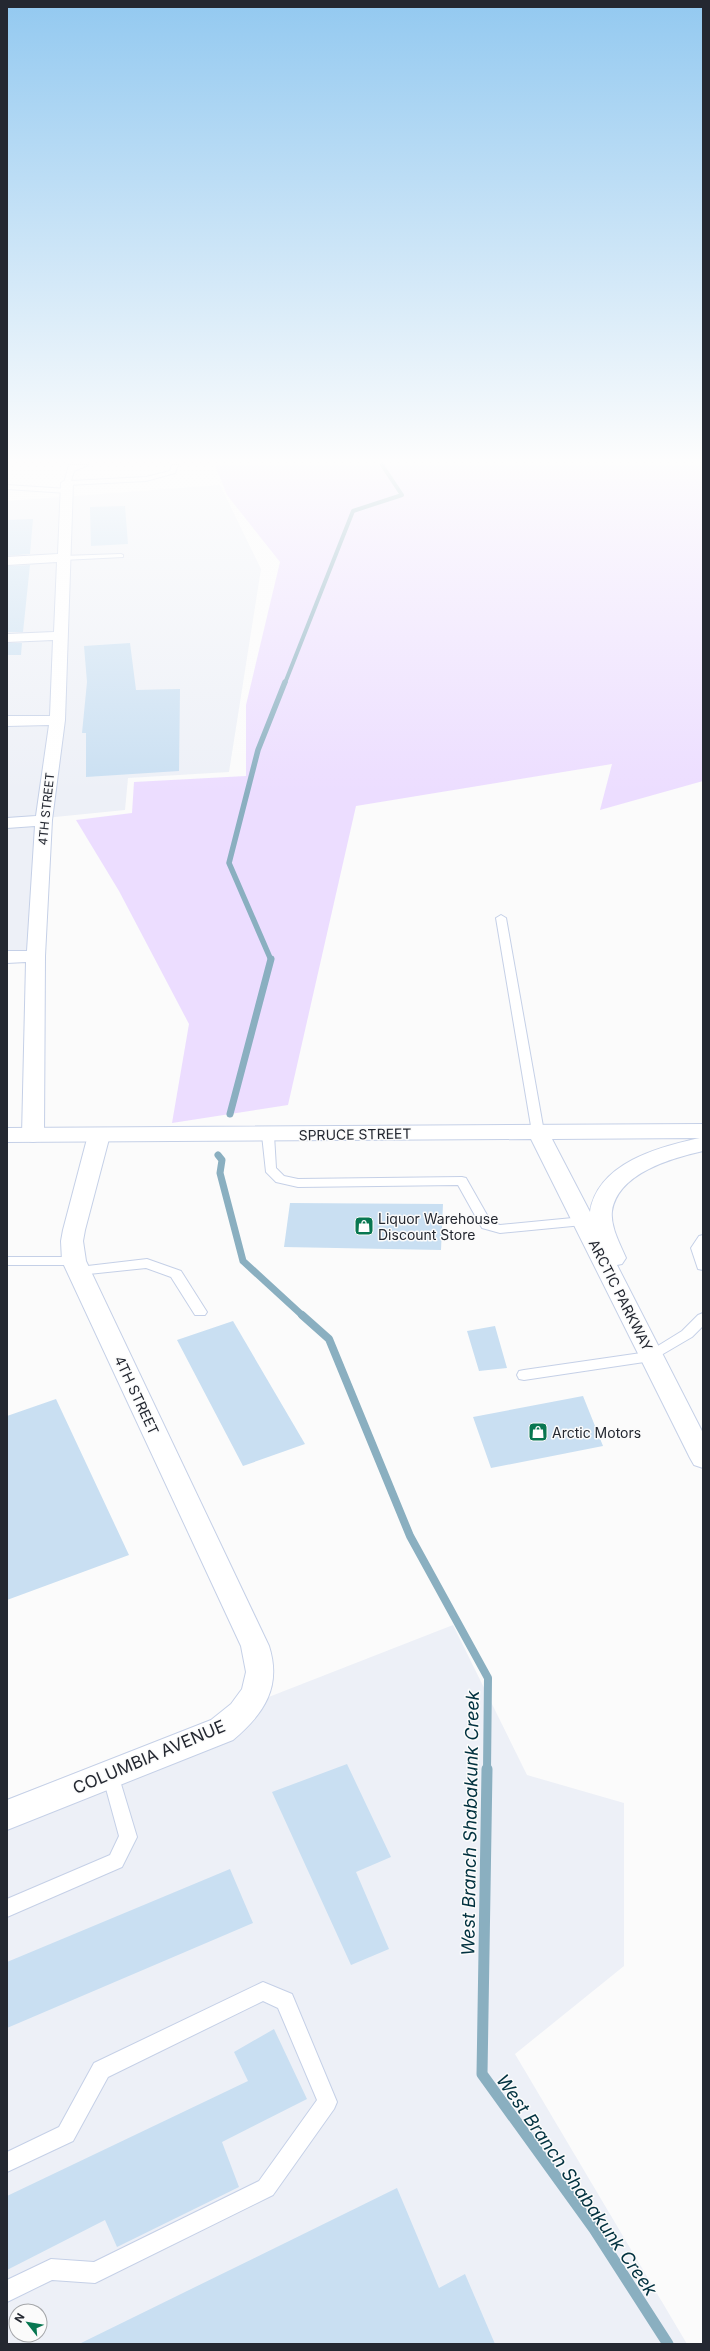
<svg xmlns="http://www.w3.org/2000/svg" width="710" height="2351" font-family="Inter,sans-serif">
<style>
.built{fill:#edf0f7;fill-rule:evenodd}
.green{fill:#ecddff}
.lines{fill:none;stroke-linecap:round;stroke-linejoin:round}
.stream-far4{stroke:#8aafc0;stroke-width:4}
.stream-far3{stroke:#8aafc0;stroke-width:5.5}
.stream-far2{stroke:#8aafc0;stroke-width:7}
.stream-far1{stroke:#8aafc0;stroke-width:8}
.stream{stroke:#8aafc0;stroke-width:11}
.building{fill:#c9dff2}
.lane-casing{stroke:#c5d0e7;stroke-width:2}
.street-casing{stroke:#c5d0e7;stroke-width:2}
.secondary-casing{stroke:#c5d0e7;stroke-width:2}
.lane{fill:#fff;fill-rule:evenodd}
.street{fill:#fff;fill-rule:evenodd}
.secondary{fill:#fff;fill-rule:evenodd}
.labels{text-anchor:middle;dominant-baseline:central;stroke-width:3;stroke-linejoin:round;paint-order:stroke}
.far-street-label{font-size:12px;fill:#242831;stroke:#fbfbfb}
.street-label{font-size:14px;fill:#242831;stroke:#fbfbfb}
.poi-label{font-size:14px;fill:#242831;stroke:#fbfbfb;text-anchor:start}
.near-street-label{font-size:17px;fill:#242831;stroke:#fbfbfb}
.near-water-label{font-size:18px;font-style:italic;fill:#01313f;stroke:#fbfbfb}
</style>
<rect width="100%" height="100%" fill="#fbfbfb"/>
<path class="built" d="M220,485L261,569L229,772L128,778L125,810L45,818L36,952L7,953V501Z
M453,1625L527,1775L624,1803V1966L515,2054L687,2344H7V1799ZM16,2311H40V2335H16Z"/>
<path class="green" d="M215,465H703V781L600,810L612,764L356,806L288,1105L172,1123L189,1024L119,891L76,820L132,813L134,782L246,776V705L280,562L227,495Z"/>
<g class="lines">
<path class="stream-far4" d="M285,683L353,511L402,495L382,465"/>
<path class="stream-far3" d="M271,960L229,863L258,750L285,682"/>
<path class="stream-far2" d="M230,1114L271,959
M218,1155L222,1160L220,1173L243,1261L303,1316"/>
<path class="stream-far1" d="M302,1315L329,1339L410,1536L488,1678L487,1770"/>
<path class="stream" d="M487,1769L482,2074L594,2229L668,2344"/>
</g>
<path class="building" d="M125,506L128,544L91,546L90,507Z
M33,519L30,554L7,556V520Z
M30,565L23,632H7V566Z
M7,643H22L21,655H7Z
M130,643L136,690L180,689L179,771L86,777V733H82L87,682L84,646Z
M290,1203L443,1204L441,1250L284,1247Z
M233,1321L305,1444L243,1466L177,1340Z
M495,1326L507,1368L479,1371L467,1331Z
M583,1396L603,1446L491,1468L473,1417Z
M56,1399L129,1555L7,1600V1416Z
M347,1764L391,1857L356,1872L389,1949L351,1965L272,1792Z
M230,1869L253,1923L7,2028V1962Z
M274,2029L307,2099L222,2142L239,2187L117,2247L105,2220L7,2270V2196L248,2081L234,2052Z
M397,2188L439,2288L465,2274L495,2344H79Z"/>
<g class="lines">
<g class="lane-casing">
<path id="lane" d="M69,465H88L74,471L71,481L146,477L170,471L172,465H178L175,473L146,481L67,485L64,483Z
M7,485L67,489L70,491L67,493L7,489Z
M121,554L123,555V557L63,560L59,558L63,556Z
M501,915L506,918L544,1132L538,1136L532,1132L496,918Z
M268,1131L274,1135L276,1168L284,1176L298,1179L462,1177L466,1178L491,1222L500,1225L583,1217L589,1221L583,1225L500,1233L482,1228L458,1185L298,1187L276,1182L266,1172L262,1135Z
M703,1235V1270L698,1269L691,1248L699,1236Z
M7,1257H74L80,1261L74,1265H7Z
M147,1259L181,1271L207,1312L205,1315H195L171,1277L146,1268L79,1275L74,1274L73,1271L74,1268L79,1267Z
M703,1313V1326L692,1337L651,1361L524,1380L519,1379L517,1375L519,1371L524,1370L648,1352L682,1331L698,1315Z
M110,1766L116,1769L118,1774L137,1837L122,1867L7,1917V1899L110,1855L119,1836L102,1774L104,1769Z
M263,1982L292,1994L337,2102L334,2109L273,2195L95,2283L52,2280L7,2302V2280L51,2259L94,2262L259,2181L317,2100L278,2008L263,2001L108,2077L73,2141L7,2172V2152L59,2127L94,2063Z"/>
</g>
<g class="street-casing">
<path id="street" d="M67,479L73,483L65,720L52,820L45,956L44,1135L41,1140L33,1142L25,1140L22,1135L26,962L7,963V951H27L35,826L7,828V818L36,816L49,725L7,726V716H50L53,640L7,642V634L54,632L57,562L7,565V557L58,554L61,483Z
M99,1128L107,1130L110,1135L85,1230L83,1241L86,1261L269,1646C282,1687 264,1714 233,1740L7,1830V1800L211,1720L231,1704L242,1689L246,1672L241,1646L62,1261L61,1241L63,1230L88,1135L91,1130Z"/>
</g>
<g class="secondary-casing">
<path id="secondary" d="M703,1124V1151C672,1158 618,1173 612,1211C610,1226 620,1244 626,1258L622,1264L617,1265L703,1433V1468L694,1465L690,1458L531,1139L7,1142V1128ZM700,1138C658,1147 598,1163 590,1212L552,1139Z"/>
</g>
<use href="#lane" class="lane"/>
<use href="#street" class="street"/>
<use href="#secondary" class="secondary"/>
</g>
<linearGradient id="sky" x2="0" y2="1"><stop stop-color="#93c9f0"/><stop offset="0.58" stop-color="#fdfdfd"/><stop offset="1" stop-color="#fdfdfd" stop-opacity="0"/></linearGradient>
<rect width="710" height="795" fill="url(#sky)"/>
<defs>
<g id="shop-square" transform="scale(1)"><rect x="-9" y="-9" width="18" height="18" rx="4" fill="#087751" stroke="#fbfbfb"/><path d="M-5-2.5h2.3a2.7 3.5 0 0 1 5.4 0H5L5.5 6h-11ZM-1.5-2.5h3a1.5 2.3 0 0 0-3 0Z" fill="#fff"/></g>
</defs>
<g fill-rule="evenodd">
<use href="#shop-square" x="364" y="1226"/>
<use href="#shop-square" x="538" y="1432"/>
</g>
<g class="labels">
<g class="far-street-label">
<text transform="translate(46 809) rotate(-84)">4TH STREET</text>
</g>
<g class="street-label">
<text transform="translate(355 1134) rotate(-1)">SPRUCE STREET</text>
<text transform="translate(621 1295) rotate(63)">ARCTIC PARKWAY</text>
<text transform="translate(137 1395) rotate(65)">4TH STREET</text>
</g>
<g class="poi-label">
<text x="378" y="1218">Liquor Warehouse<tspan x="378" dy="16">Discount Store</tspan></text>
<text x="552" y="1432">Arctic Motors</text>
</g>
<g class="near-street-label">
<text transform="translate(149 1757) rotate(-23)">COLUMBIA AVENUE</text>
</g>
<g class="near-water-label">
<text transform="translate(470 1823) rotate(-89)">West Branch Shabakunk Creek</text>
<text transform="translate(577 2185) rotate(55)">West Branch Shabakunk Creek</text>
</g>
</g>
<rect width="710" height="2351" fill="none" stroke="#242831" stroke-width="16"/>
<g transform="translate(28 2323) rotate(301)"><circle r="19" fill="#fbfbfb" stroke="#a5a7aa"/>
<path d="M0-3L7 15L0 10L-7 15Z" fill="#087751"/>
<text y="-6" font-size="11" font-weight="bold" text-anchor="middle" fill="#242831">N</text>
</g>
</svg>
